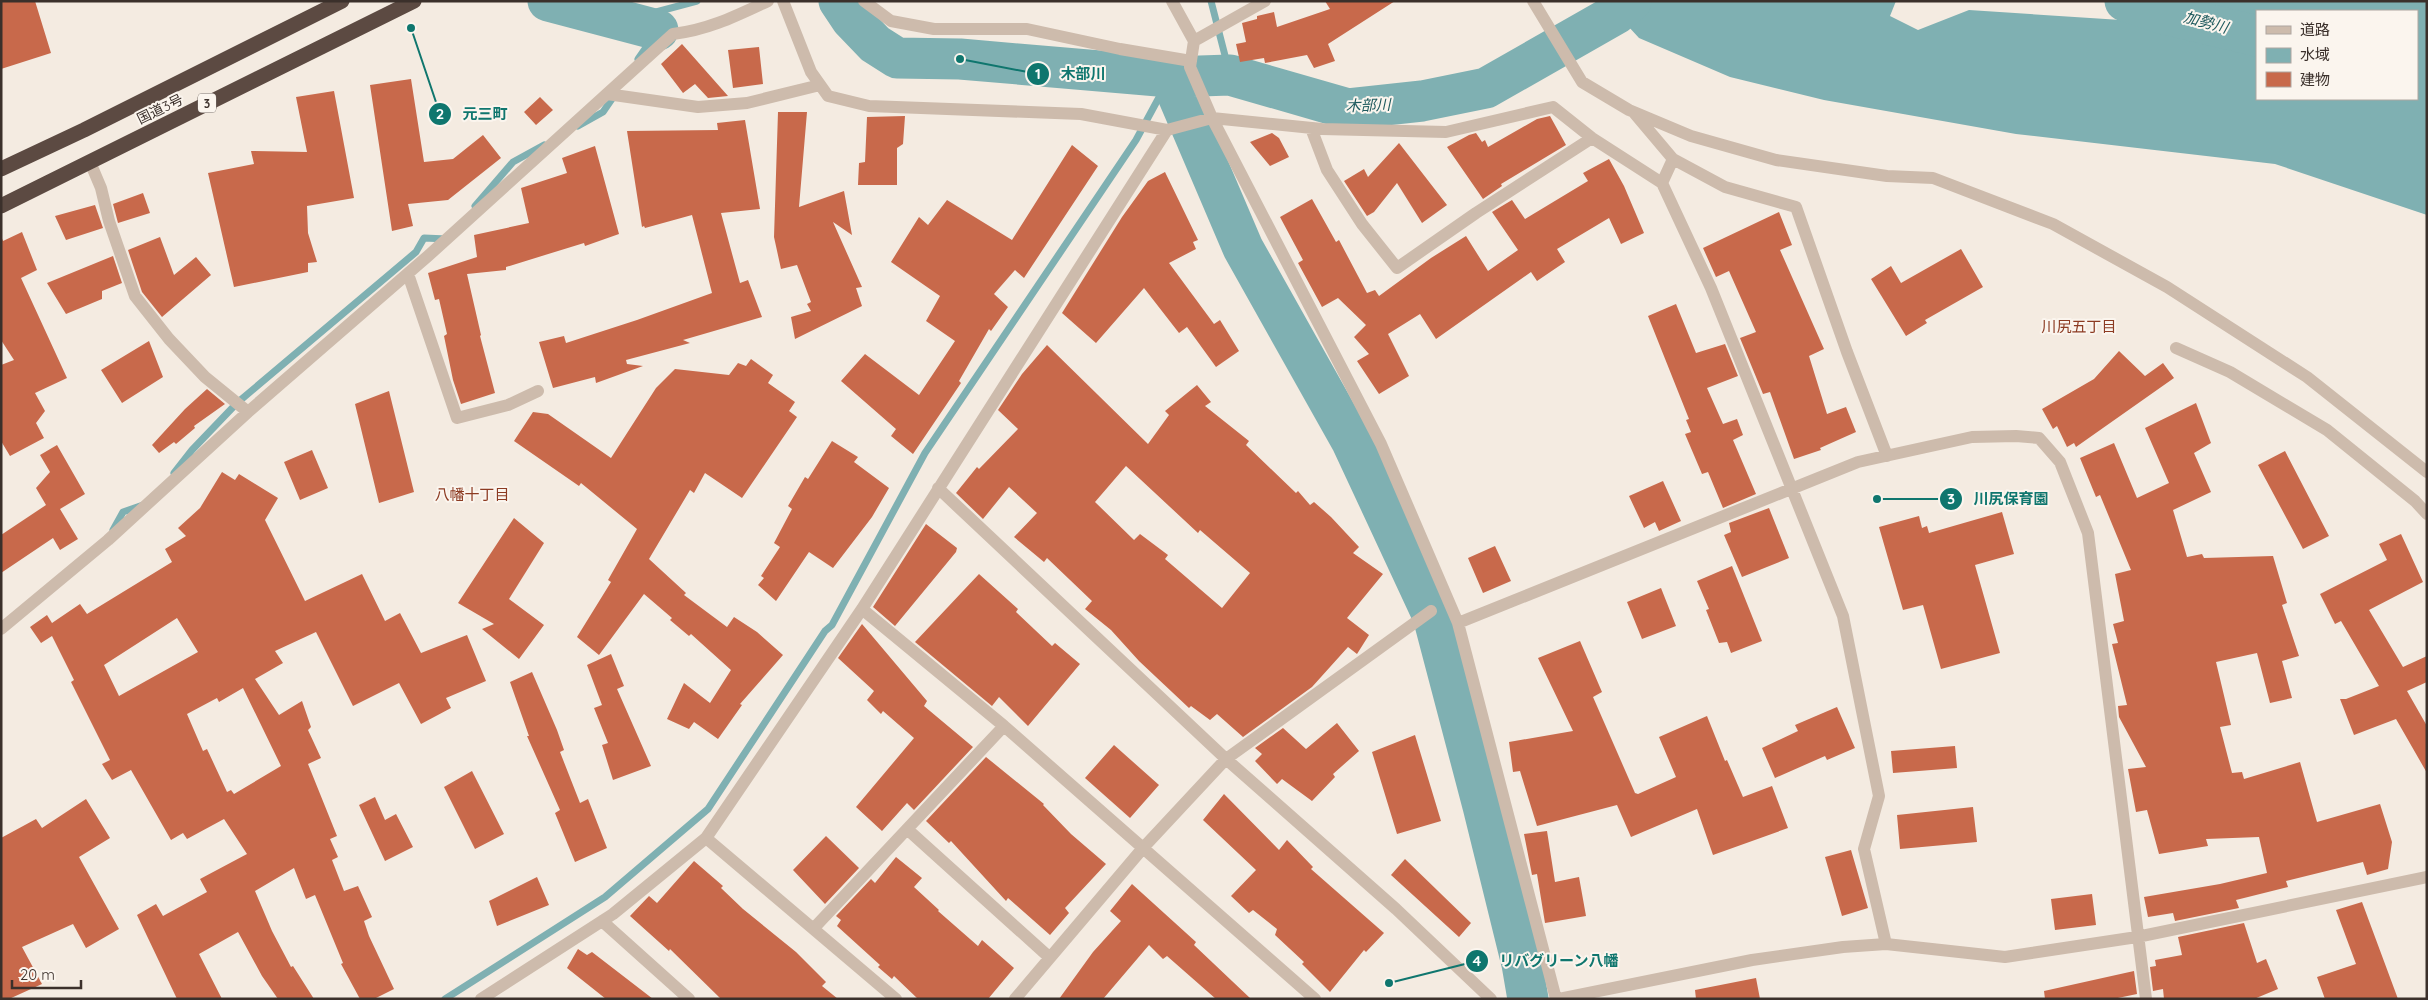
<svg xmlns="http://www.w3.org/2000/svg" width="2428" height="1000" font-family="Quicksand,'Noto Sans JP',sans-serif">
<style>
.water{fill:#7fb0b2;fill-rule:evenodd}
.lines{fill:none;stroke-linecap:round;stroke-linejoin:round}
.stream{stroke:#7fb0b2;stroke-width:7}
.river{stroke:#7fb0b2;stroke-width:41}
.building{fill:#c8694b;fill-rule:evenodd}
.minor{stroke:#cdbbac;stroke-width:12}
.highway{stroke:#5c4a42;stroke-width:15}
.labels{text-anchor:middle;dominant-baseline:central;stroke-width:4;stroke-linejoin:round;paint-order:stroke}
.shield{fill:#fbf5ee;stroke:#756b66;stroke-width:1}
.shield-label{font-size:12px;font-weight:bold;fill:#3b302b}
.street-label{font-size:14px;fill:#3b302b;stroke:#fbf5ee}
.water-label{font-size:15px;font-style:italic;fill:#1f5a5e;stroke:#fbf5ee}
.neighbourhood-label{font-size:15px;fill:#8c3b22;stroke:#fbf5ee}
.leader{fill:none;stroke:#0f766e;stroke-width:2}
.callout-dot{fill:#0f766e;stroke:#fbf5ee;stroke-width:2}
.mark-label{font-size:15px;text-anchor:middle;font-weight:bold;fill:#fff}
.callout-label{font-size:15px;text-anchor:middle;font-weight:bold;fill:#0f766e;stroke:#fbf5ee;stroke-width:4;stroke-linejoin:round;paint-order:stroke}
</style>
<rect width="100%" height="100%" fill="#f4ebe1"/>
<path class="water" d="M1605,1H1896L1890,16L1918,30L1969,10L2121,20L2196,3L2191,1H2427V215L2275,164L2016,134L1824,100L1730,77L1639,38ZM2257,11H2417V99H2257Z"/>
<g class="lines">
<path class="stream" d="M1211,1L1230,75
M638,59L658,30L626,20L697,1
M578,126L603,112L616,93
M475,206L513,162L544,145
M174,473L192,450L237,403L416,252L424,238L447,239
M113,530L123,512L143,505
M445,999L605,897L708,809L825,631L832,625L925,453L1136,140L1170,77"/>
<path class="river" d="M548,1L658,30
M839,1L851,19L875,44L897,58L960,59L1170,77L1230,75L1348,109L1422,101L1486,88L1616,14L1631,1
M2125,1L2161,13L2257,36
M1170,77L1243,248L1352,442L1433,616L1483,806L1522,964L1528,999"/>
</g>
<path class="building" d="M1,1H35L51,53L1,69Z
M1325,1H1395L1328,44L1335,61L1314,68L1307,55L1265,63L1264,58L1240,62L1236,44L1246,42L1242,23L1257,19V16L1274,12L1277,27L1330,9Z
M682,44L728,96L708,98L695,84L683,93L661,64Z
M759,47L763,84L733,88L728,50Z
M411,79L424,162L453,159L483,135L501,158L448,200L408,204L413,226L392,231L370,85Z
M334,91L354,198L307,206L308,233L317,262L308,263V272L234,287L208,173L254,164L251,151L307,152L296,97Z
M540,97L553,110L536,125L524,112Z
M778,112H807L799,207L844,191L852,235L833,222L862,287L856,288L862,306L795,339L791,317L811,311L807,304L811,302L797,265L781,269L774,237Z
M905,116L903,144L897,148V185H858L859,163L865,162L867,117Z
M1550,116L1566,145L1501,184L1502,186L1483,199L1447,147L1469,135L1476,133L1482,142L1485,140L1488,147L1537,119Z
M745,120L760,209L721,213L740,283L748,280L762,317L683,340L690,343L626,360L627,364L643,366L596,383L595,377L553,388L539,342L564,336L566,343L637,320L712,293L692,215L645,228L644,226L642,227L627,131L718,130L717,123Z
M1272,133L1279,138L1289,157L1270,166L1250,142Z
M1399,143L1447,205L1422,223L1397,183L1374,212L1367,216L1344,181L1364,169L1368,177Z
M1072,145L1098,166L1024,278L1015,270L994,294L1008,307L991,331L989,329L959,381L961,383L913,454L891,436L896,429L841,381L865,354L919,395L955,341L926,321L940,296L891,262L919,217L928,225L947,200L1012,240Z
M595,146L619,234L585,246L584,243L506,267V270L467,274L481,335L480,336L495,393L461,404L453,380L444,336L447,334L439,299L435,300L428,273L477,257L474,235L529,223L521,188L567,173L562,158Z
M1609,159L1624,186L1644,233L1621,244L1609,218L1557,249L1565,262L1537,281L1531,272L1436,339L1420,314L1388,334L1409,376L1379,394L1357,361L1369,354L1354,337L1366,325L1338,298L1322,307L1298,263L1303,260L1280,217L1312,199L1336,242L1339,240L1367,293L1375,290L1379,296L1431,258L1466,236L1488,271L1518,250L1492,212L1512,200L1525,219L1588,181L1583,173Z
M1165,172L1198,240L1193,242L1196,249L1169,263L1214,324L1220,320L1239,351L1216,367L1187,327L1179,333L1144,288L1096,343L1062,313L1122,217L1148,181Z
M143,193L150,213L118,223L113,204Z
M95,205L103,228L66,240L55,216Z
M1779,212L1792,245L1780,250L1824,349L1809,356L1827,414L1846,407L1856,432L1820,448L1821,450L1794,459L1770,392L1763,394L1740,338L1756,332L1729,271L1716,277L1703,248Z
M22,232L37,270L21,278L67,378L35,393L45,411L36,423L44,438L10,456L1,441V365L14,360L1,340V236L3,241Z
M160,237L174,275L196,257L211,275L162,317L142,292L128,250Z
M1961,249L1983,287L1925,320L1927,323L1906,336L1871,279L1891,266L1901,283Z
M113,256L122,283L102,291V299L66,314L47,283Z
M1676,304L1696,353L1725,344L1738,376L1707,388L1723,424L1737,419L1743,435L1733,440L1756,494L1723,508L1708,472L1702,474L1685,434L1691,432L1686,420L1689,419L1648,316Z
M149,341L163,377L122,403L101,370Z
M1047,345L1148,444L1169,415L1165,411L1197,385L1211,402L1205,406L1249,441L1246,445L1296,493L1298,491L1310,505L1314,502L1331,517L1359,547L1353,553L1383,574L1347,618L1369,635L1357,654L1348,647L1312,687L1243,737L1217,714L1210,720L1191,706L1189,708L1139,661L1111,630L1085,609L1092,601L1047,558L1044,562L1014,537L1037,513L1009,487L983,519L956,493L977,467L979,469L1018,429L998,410L1022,374ZM1126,466L1198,533L1200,530L1250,573L1222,608L1165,559L1168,555L1140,534L1134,540L1095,502Z
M2119,351L2145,376L2163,363L2174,378L2076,447L2074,443L2067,447L2057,426L2053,429L2042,409L2094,379Z
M751,359L773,375L768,383L795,402L789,411L797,417L742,498L705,473L694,493L690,490L649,559L686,593L684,595L727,627L734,617L757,632L783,655L740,704L742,705L718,739L694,722L689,729L667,719L684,683L710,703L731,670L691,634L689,636L670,620L672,618L644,594L599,655L577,637L611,582L608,580L637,529L581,483L579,486L514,441L533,412L548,414L611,458L656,388L675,369L729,375L738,363L746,366Z
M207,389L225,404L194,426L195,428L176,444L174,442L159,453L152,445L185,409Z
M389,391L414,492L379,503L355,404Z
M2196,403L2211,443L2194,453L2211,492L2173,510L2187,557L2202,554L2204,558L2273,556L2287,603L2282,605L2299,656L2282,661L2292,698L2270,703L2257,653L2216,662L2231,725L2220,727L2232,773L2242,772L2244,779L2300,762L2317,822L2380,804L2392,842L2388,869L2367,875L2363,862L2286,881L2288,887L2236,900L2239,908L2175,921L2173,913L2148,917L2144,897L2220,884L2267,873L2259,837L2206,839L2208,846L2159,854L2147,810L2136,812L2128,769L2146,767L2119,717L2118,706L2127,705L2112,644L2118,643L2113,624L2124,621L2115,574L2131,570L2100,495L2096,497L2080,458L2114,443L2137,498L2169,483L2145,428Z
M832,441L858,457L854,462L889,488L872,517L833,568L809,552L776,601L758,585L764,578L761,576L780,547L774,543L792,509L788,506L805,477L808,479Z
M57,445L85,494L60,509L78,539L60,550L53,538L1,573V535L46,505L36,488L50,472L40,455Z
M312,450L328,488L300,500L284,462Z
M2285,451L2329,536L2303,549L2258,465Z
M222,472L235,480L239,474L278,498L265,520L305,601L362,574L385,621L400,613L421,653L467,635L486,681L446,698L451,708L421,724L399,683L353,706L316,632L275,651L283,663L255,679L279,715L302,701L311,727L308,730L321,758L308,764L337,836L330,839L338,857L332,860L344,891L358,886L372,917L364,921L369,936L394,989L374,999H360L341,964L343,963L315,895L306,899L294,868L255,891L272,931L291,967L293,966L314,999H278L262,976L238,932L199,954L222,999H177L137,915L156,904L163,916L207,892L200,879L247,854L224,819L187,839L183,833L171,840L131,770L112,780L102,764L110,760L71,682L74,680L52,636L41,643L30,627L47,615L52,623L80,604L87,614L172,562L165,549L186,536L178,528L200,508ZM177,618L198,652L119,696L104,665ZM243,688L281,766L234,794L231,790L227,792L207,749L203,751L187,714L217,698L219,702Z
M1663,481L1681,521L1659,531L1655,522L1644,528L1629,496Z
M1769,508L1789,558L1742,577L1724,535L1731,532L1729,523Z
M2002,512L2014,554L1975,565L2000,653L1941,669L1923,605L1903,610L1879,527L1919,516L1922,528L1927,526L1929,533Z
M514,518L544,543L509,599L544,625L519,659L482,629L494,624L458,603Z
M926,524L957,548L956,552L895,626L873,607Z
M2401,534L2423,582L2369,610L2403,667L2427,656V682L2407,691L2427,726V773L2396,719L2354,735L2340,699H2346L2379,686L2341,621L2335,624L2320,594L2387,560L2379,544Z
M1495,546L1511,581L1483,593L1468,558Z
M1732,566L1762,641L1731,653L1727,642L1719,643L1706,610L1709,609L1697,581Z
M979,574L1018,609L1016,612L1052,646L1055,643L1080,664L1028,726L999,697L992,706L915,642Z
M1661,588L1676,626L1642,639L1627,602Z
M862,624L927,701L924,706L973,747L914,810L907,803L882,831L856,807L914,738L883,711L881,714L867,700L874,691L838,658Z
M1580,641L1602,692L1593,697L1635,793L1638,794L1676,777L1659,737L1707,716L1725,761L1727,760L1743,797L1772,786L1788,828L1713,855L1697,809L1631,837L1617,805L1537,826L1520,771L1513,772L1509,742L1573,731L1538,658Z
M611,654L624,686L617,689L651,766L613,780L602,745L608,743L594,708L602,705L587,665Z
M532,672L557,730L564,750L560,752L580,803L588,799L607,848L575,862L555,813L560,810L527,736H529L510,682Z
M1837,707L1855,748L1827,760L1825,756L1775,778L1762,748L1798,731L1795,725Z
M1337,723L1359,751L1333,774L1335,777L1312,801L1282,779L1277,784L1255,761L1262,754L1255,748L1283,728L1306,749Z
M1415,735L1441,821L1397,834L1372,752Z
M1114,745L1159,785L1130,818L1085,778Z
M1955,746L1957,768L1893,773L1891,751Z
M986,757L1044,804L1043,805L1071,834L1106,864L1065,908L1069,913L1050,935L1008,898L1006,901L951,841L949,843L926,821Z
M472,771L504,834L475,849L444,787Z
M1224,794L1279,850L1287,840L1313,867L1311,869L1384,933L1366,952L1364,950L1330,992L1302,964L1304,962L1275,935L1277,929L1253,910L1249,913L1231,896L1256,870L1203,820Z
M375,797L385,820L396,814L413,847L385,861L359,805Z
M86,799L110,838L79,857L119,929L86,948L73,924L22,947L42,984L9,999H1V838L36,819L42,828Z
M1973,807L1977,842L1900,849L1897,815Z
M1547,831L1555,882L1579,877L1586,916L1545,923L1537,874L1532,875L1524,834Z
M826,836L859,868L825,904L793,870Z
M1851,850L1868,908L1842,916L1825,857Z
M896,857L922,878L914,887L939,910L938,911L978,946L982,940L1014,968L988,999H918L894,976L892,979L878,967L880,965L837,926L841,920L836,916L871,879L875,883Z
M1405,859L1471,923L1459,937L1391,875Z
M694,861L723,886L721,888L743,909L796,952L826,982L822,986L838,999H721L670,949L669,951L630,916L649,896L657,903Z
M537,877L549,905L497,926L489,901Z
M1132,884L1196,942L1194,945L1251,999H1216L1167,956L1163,959L1149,945L1103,999H1059L1093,952L1121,921L1110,911Z
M2092,894L2096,925L2055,930L2051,899Z
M2362,902L2398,999H2325L2317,977L2356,964L2336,910Z
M2244,923L2257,963L2266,959L2278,989L2254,999H2164L2163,989L2153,991L2150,967L2156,966L2155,960L2182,955L2178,937Z
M578,949L587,955L592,952L653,999H606L567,968Z
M2134,971L2137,994L2113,999H2045L2044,991Z
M1756,978L1760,999H1696L1695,990Z"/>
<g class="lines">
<path class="minor" d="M783,1L811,72L828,96L869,106L1081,114L1167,130
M864,1L891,21L934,29H1027L1120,49L1191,61
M1172,1L1194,41L1190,67L1212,118L1381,444L1458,623L1556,999
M1533,1L1582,82L1629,110L1691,136L1776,160L1887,176L1933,178L2053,224L2167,287L2307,377L2427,472
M1194,41L1265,1
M607,94L698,107L747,103L820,85
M1635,114L1673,159L1662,183
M1311,128L1327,170L1362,224L1397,268L1476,213L1592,138
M1673,159L1725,187L1796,207L1847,352L1887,456
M90,162L101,188L109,221L135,296L169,339L205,377L248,412
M408,274L457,418L508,405L538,391
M2176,348L2230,372L2327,430L2415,501L2427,514
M938,488L1226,759L1396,909L1491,999
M862,609L1004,726L1315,999
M1458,623L1858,462L1972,437L2016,436L2039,438L2060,462L2088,533L2146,999
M1,629L108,540L248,412L428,256L673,34C708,30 736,16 768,1
M907,829L1049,957
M706,838L896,999
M602,921L689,999
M814,928L1004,726
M481,999L613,914L706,838L862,609L1167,130L1212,118L1322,129L1446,132L1553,107L1592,138L1662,183L1711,288L1843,616L1879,796L1864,849L1886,944
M1015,999L1143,848L1226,759L1431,611
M1559,999L1752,960L1843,947L1886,944L2005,957L2137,937L2427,877"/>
<path class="highway" d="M1,169L84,130L342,1
M1,206L414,1"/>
</g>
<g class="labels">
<rect class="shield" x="198" y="93.5" width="18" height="19" rx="4"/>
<g class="shield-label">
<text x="207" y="103">3</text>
</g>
<g class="street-label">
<text transform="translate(160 109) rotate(-26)">国道3号</text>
</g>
<g class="water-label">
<text transform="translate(2206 22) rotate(15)">加勢川</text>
<text transform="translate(1368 105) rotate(-2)">木部川</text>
</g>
<g class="neighbourhood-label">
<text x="2079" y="326">川尻五丁目</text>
<text x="472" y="494">八幡十丁目</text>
</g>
</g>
<path class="leader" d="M960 59L1038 74M411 28L440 114M1877 499L1951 499M1389 983L1477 961"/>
<g class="callout-dot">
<circle cx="960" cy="59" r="5"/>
<circle cx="411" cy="28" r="5"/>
<circle cx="1877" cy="499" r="5"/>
<circle cx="1389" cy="983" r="5"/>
<circle cx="1038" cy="74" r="12"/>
<circle cx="440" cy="114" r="12"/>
<circle cx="1951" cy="499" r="12"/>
<circle cx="1477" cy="961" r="12"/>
</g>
<g class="mark-label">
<text x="1038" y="79">1</text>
<text x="440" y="119">2</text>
<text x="1951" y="504">3</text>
<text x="1477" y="966">4</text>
</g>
<g class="callout-label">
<text x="1083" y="79">木部川</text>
<text x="485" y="119">元三町</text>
<text x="2011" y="504">川尻保育園</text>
<text x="1559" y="966">リバグリーン八幡</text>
</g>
<rect width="2428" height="1000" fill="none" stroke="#3b302b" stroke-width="5"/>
<rect x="2256" y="10" width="162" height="90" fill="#fbf5ee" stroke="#aea6a0"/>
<rect x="2266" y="26" width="25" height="8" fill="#cdbbac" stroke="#aea6a0"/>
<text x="2300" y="35" font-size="15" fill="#3b302b">道路</text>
<rect x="2266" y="48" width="25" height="15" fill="#7fb0b2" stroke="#aea6a0"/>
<text x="2300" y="60" font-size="15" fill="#3b302b">水域</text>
<rect x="2266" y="72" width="25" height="15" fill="#c8694b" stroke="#aea6a0"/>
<text x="2300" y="85" font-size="15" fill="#3b302b">建物</text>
<path d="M12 980v8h69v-8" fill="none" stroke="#3b302b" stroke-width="2.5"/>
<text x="20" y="980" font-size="15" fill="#3b302b" stroke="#fbf5ee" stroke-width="4" paint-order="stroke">20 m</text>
</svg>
